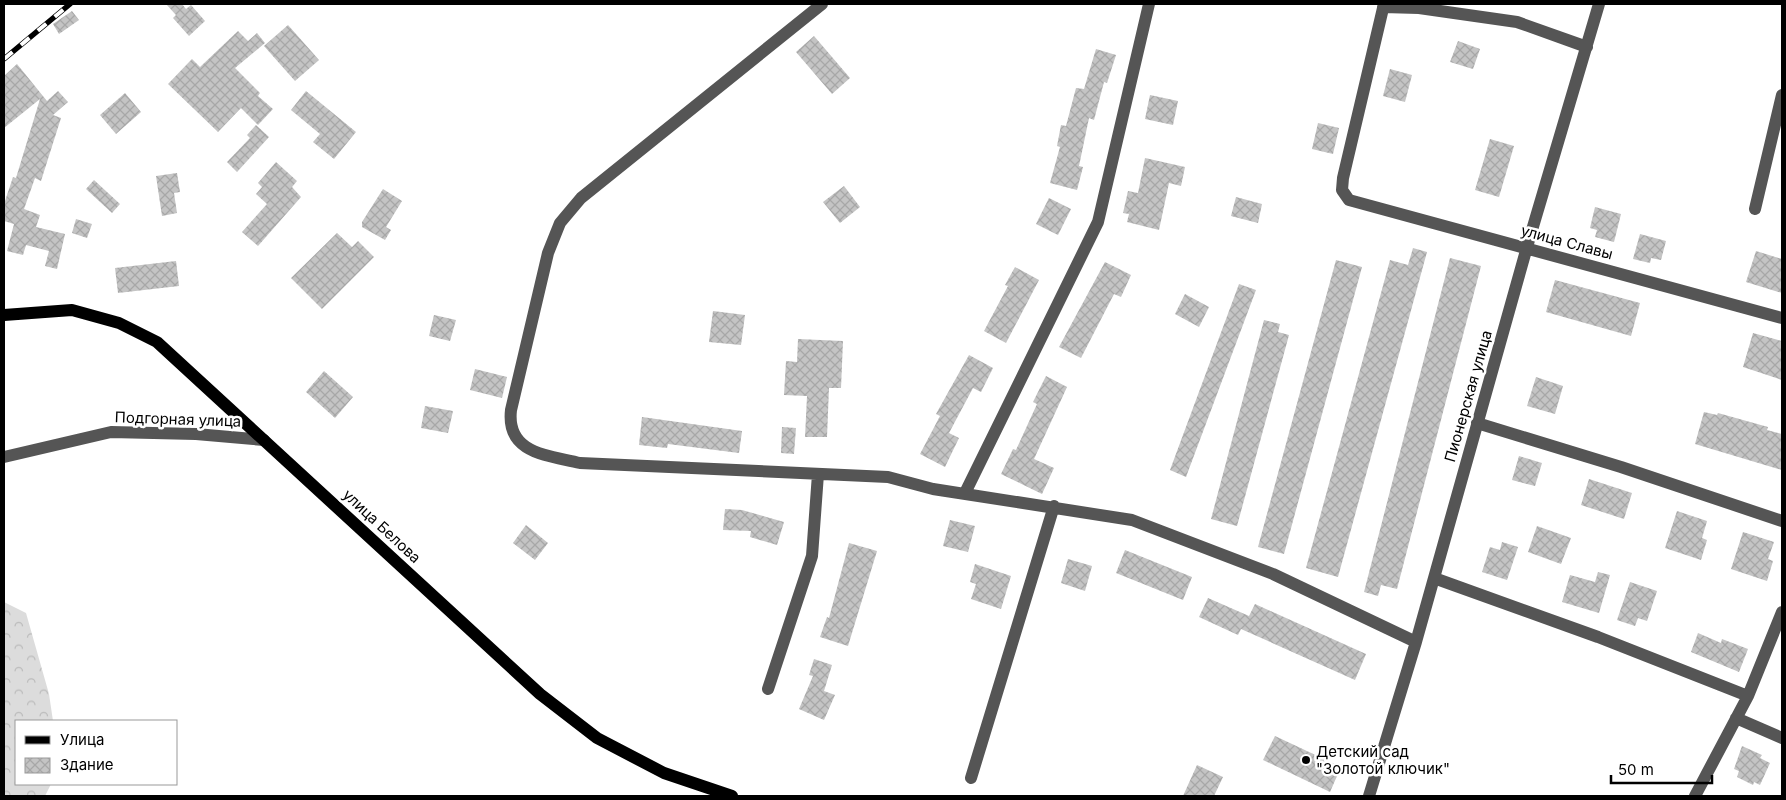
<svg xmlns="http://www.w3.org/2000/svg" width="1786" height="800" font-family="Inter,sans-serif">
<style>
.forest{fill:url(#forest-crowns)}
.building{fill:url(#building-cross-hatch)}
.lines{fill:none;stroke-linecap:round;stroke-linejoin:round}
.minor{stroke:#555;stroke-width:12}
.major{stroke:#000;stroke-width:12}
.rail-casing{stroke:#000;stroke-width:5.5}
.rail{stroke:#fff;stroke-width:4;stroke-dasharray:11;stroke-linecap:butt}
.poi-dot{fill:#000;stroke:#fff;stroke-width:2}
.labels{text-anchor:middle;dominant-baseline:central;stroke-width:5;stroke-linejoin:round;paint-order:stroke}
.street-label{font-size:15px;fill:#000;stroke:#fff}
.poi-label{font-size:15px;fill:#000;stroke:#fff;text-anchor:start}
</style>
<defs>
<pattern id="forest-crowns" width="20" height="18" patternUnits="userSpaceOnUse" patternTransform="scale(1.25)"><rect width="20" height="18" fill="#dcdcdc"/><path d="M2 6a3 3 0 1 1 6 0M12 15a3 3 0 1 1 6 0" fill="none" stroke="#bbb"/></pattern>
<pattern id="building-cross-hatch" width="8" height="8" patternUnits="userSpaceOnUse" patternTransform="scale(1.25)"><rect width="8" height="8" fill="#c4c4c4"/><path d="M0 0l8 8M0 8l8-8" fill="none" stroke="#a7a7a7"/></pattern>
</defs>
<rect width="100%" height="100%" fill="#fff"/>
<path class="forest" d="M4,602L26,613L49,694L53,721H16V784H51L45,796H4Z"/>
<path class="building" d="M166,4H182L186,9L191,5L205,21L189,36L173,18L176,15Z
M72,11L79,20L59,34L53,24Z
M288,25L319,60L295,81L264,46Z
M238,31L248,41L257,33L265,43L235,68L260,93L258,96L273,109L258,125L241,108L218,132L168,84L192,59L200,67Z
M814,36L850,78L832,94L796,52Z
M1458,41L1480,49L1473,69L1450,62Z
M1096,49L1116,55L1107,83L1104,82L1094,120L1089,118L1079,166L1083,167L1077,190L1050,183L1060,147L1057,146L1061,125L1066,126L1076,88L1084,89Z
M17,64L47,101L58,91L68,102L53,115L61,118L41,181L35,178L24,209L40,215L36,227L65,234L57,269L45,266L49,251L26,245L23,255L7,251L14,224L4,221V204L13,177L16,178L40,99L4,128V76Z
M1390,69L1412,75L1405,102L1383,96Z
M306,91L356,132L334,159L313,142L320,134L291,110Z
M125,93L141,112L116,134L100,115Z
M1150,95L1178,101L1173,125L1145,119Z
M1318,123L1339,128L1333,154L1312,149Z
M256,125L269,137L237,172L227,162L250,138L247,135Z
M1490,139L1514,146L1499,197L1475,190Z
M1145,158L1185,167L1181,186L1169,183L1159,230L1127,222L1129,214L1123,213L1128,191L1138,193Z
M276,162L297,181L292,187L301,197L258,246L242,232L267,204L256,194L262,187L258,183Z
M177,173L180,192L174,193L177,213L162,216L156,176Z
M94,180L120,204L112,213L86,189Z
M844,186L860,207L840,223L823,202Z
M383,189L402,201L386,227L391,230L385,240L362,227V222Z
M1236,197L1262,204L1258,223L1231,216Z
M1049,198L1071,209L1058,235L1036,224Z
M1595,207L1621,214L1614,242L1595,237L1597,230L1590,228Z
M76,219L92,224L87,238L72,233Z
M337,233L352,247L358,241L374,257L322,309L291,278Z
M1640,234L1666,241L1661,260L1651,258L1650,263L1633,259Z
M1413,248L1427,252L1338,577L1306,568L1390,260L1408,265Z
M1756,251L1782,259V293L1746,282Z
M1450,258L1481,266L1397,589L1381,585L1378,596L1364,592Z
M1336,260L1362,267L1284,554L1258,547Z
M176,261L179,286L118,293L115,268Z
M1105,262L1131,275L1121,297L1114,294L1081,358L1059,347Z
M1015,267L1039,280L1006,343L984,331L1008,286L1005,285Z
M1555,280L1640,303L1631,336L1546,312Z
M1239,284L1256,290L1186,477L1170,470Z
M1185,294L1209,307L1199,327L1175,314Z
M713,311L745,315L741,345L709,342Z
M434,315L456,320L450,341L429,336Z
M1264,320L1280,324L1278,332L1289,335L1237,526L1211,519Z
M1753,333L1782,341V380L1743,367Z
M798,339L843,341L841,388H829L827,437H805L807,396L784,395L786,361L797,362Z
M969,355L993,368L981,392L973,388L949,433L959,438L945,467L920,454L940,416L936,414Z
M475,369L507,377L502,398L470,390Z
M324,371L353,397L335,418L306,392Z
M1046,376L1067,387L1034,459L1054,468L1042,494L1001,474L1013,449L1016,450L1037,404L1033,402Z
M1536,377L1563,386L1555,414L1527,406Z
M425,406L453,411L448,433L421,428Z
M1704,412L1717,415L1718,413L1768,427L1767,430L1782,434V470L1695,444Z
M642,417L742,431L739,453L668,444L667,448L639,445Z
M782,427L796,428L794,454L781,453Z
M1519,456L1542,463L1535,486L1512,480Z
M1589,479L1632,493L1624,519L1581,505Z
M725,509L742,510L784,522L777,545L750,537L751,531L723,530Z
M1677,511L1707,521L1702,538L1707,540L1701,560L1665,548Z
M950,520L975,526L968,552L943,546Z
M526,525L548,543L535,560L513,543Z
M1537,526L1571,538L1561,564L1528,552Z
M1743,532L1774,542L1768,559L1773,561L1767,581L1731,569Z
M1502,542L1518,547L1507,580L1482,572L1490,547L1500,550Z
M849,543L877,551L848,646L820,637L827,617L829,618Z
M1125,550L1192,577L1183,600L1116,573Z
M1068,559L1092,566L1085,591L1061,583Z
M975,564L1011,576L1001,609L971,599L976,584L970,582Z
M1598,572L1610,575L1599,613L1562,602L1570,575L1595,582Z
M1630,582L1657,591L1647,621L1638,618L1635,626L1617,620Z
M1208,598L1249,616L1255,604L1366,654L1355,680L1241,629L1238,635L1199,617Z
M1698,633L1721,643L1722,639L1748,649L1739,672L1691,652Z
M814,659L832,665L824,691L835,695L824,720L799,709L813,676L809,675Z
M1275,736L1341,767L1330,792L1263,760Z
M1742,746L1762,755L1760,758L1770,763L1760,785L1754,782L1753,785L1737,777L1739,771L1734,769Z
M1197,765L1223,777L1214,796H1183Z"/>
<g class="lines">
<path class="minor" d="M822,4L581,198L560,223L548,253L511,410C506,454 548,455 580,463L888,477L933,489L1132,520L1273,574L1416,642
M1384,4L1343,178L1342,190L1349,200L1782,318
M1383,7L1419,8L1517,22L1587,47
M1755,209L1782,95
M1477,423L1621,467L1782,521
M4,457L111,432L196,434L264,440
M965,493L1098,222L1149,4
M1434,578L1598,637L1748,696
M768,689L812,556L818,474
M1736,718L1782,738
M971,778L1054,506
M1369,796L1416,642L1527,247L1599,4
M1695,796L1748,696L1782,612"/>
<path class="major" d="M4,315L72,310L119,323L157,342L540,694L597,738L664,773L732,796"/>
<g class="rail-casing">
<path id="rail" d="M4,59L70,4"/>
</g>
<use href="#rail" class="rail"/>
</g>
<circle class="poi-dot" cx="1306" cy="760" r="5"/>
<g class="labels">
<g class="street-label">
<text transform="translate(1567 242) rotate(15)">улица Славы</text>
<text transform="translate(1468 396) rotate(-74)">Пионерская улица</text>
<text transform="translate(178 419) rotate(2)">Подгорная улица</text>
<text transform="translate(382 526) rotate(43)">улица Белова</text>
</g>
<g class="poi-label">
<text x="1316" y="751">Детский сад<tspan x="1316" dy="17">"Золотой ключик"</tspan></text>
</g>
</g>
<rect width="1786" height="800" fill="none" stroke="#000000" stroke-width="10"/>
<rect x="15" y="720" width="162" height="65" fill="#ffffff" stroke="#999999"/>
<rect x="25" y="736" width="25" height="8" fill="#000000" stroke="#999999"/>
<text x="60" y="745" font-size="15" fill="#000000">Улица</text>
<rect x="25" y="758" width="25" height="15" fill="url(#building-cross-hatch)" stroke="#999999"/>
<text x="60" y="770" font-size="15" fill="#000000">Здание</text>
<path d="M1611 775v8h101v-8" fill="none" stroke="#000000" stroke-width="2.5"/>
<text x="1618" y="775" font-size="15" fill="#000000" stroke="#ffffff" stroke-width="4" paint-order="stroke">50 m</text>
</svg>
